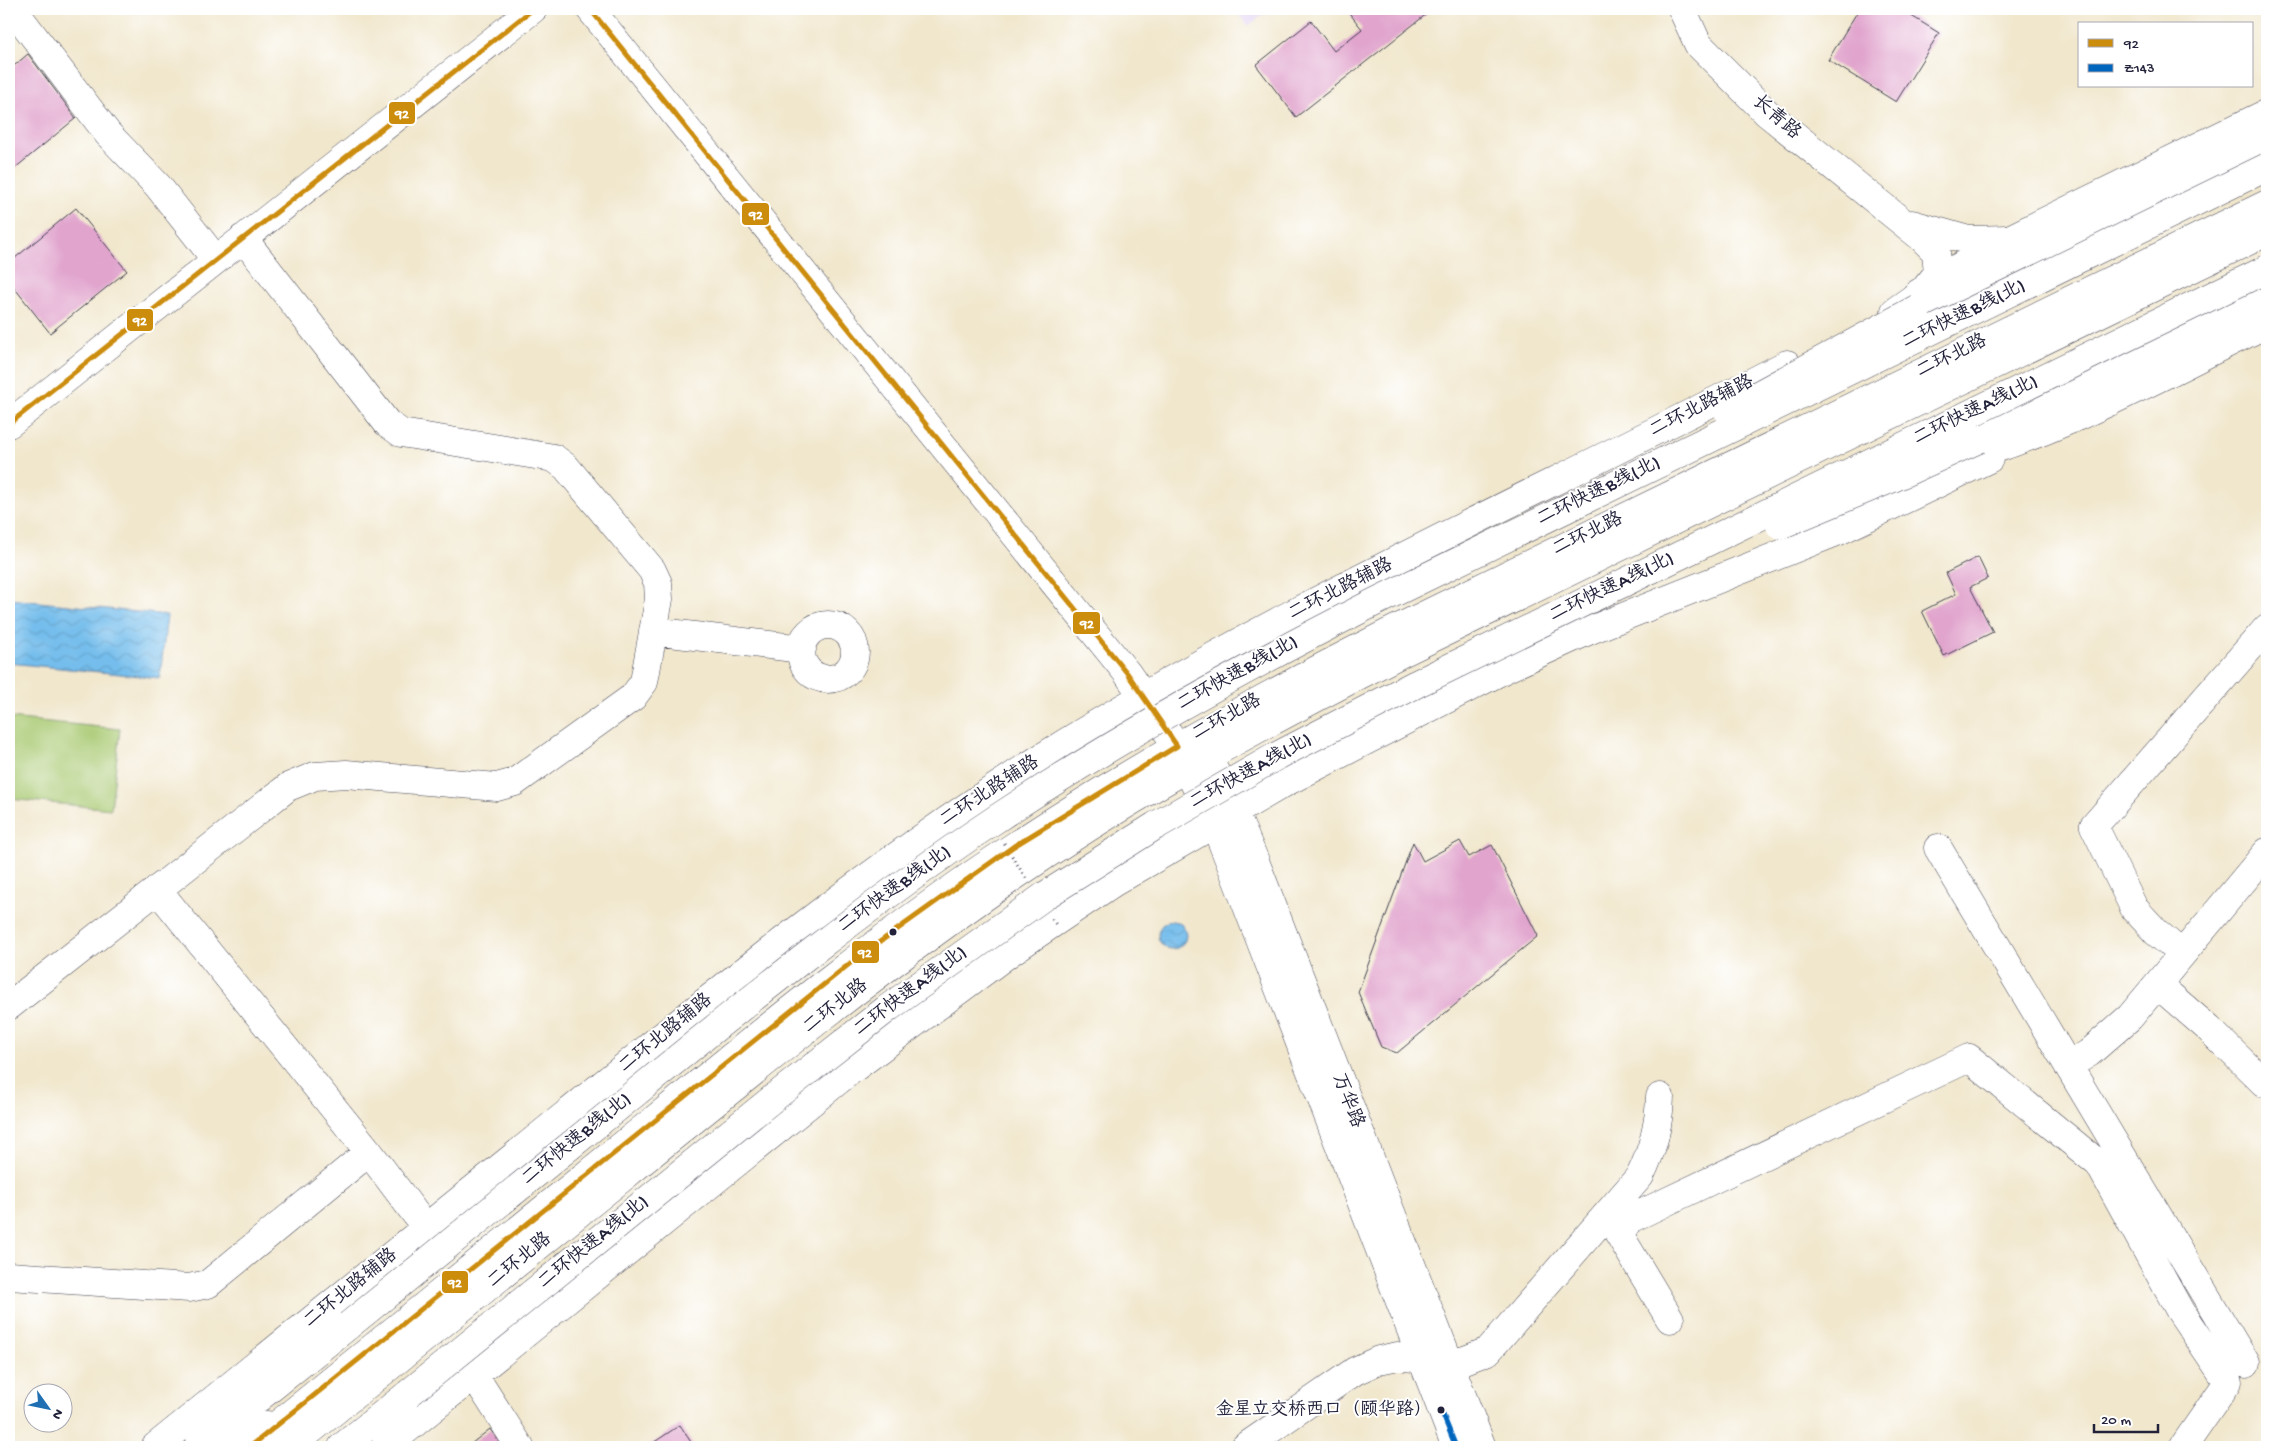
<svg xmlns="http://www.w3.org/2000/svg" width="2276" height="1456" font-family="'Gochi Hand','LXGW WenKai TC',sans-serif">
<style>
.built{fill:#e3d3f3}
.grass{fill:#a8c971;stroke:#657656}
.water{fill:url(#water-waves);stroke:#4b7094}
.building{fill:#e1a4cd}
.lines{fill:none;stroke-linecap:round;stroke-linejoin:round}
.minor-casing{stroke:#414051;stroke-width:29}
.major-casing{stroke:#414051;stroke-width:29}
.highway-casing{stroke:#414051;stroke-width:29}
.minor{stroke:#fff;stroke-width:28}
.major{stroke:#fff;stroke-width:28}
.highway{stroke:#fff;stroke-width:28}
.highway-bridge-casing{stroke:#414051;stroke-width:29;stroke-linecap:butt}
.path-bridge{stroke:#414051;stroke-width:3;stroke-dasharray:1 4;stroke-linecap:butt}
.highway-bridge{stroke:#fff;stroke-width:28}
.bus-1-casing{stroke:#fff;stroke-width:9}
.bus-2-casing{stroke:#fff;stroke-width:9}
.bus-1{stroke:#cc8c0c;stroke-width:5}
.bus-2{stroke:#0065bd;stroke-width:5}
.bus-dot{fill:#22223b;stroke:#fff;stroke-width:2}
.labels{text-anchor:middle;dominant-baseline:central;stroke-width:4;stroke-linejoin:round;paint-order:stroke}
.bus-label{font-size:18px;fill:#22223b;stroke:#fff;text-anchor:end}
.street-label{font-size:19px;fill:#22223b;stroke:#fff}
.line-badge{stroke:#fff;stroke-width:2}
.badge-label{font-size:14px;text-anchor:middle;font-weight:bold;fill:#fff}
</style>
<defs>
<pattern id="water-waves" width="16" height="10" patternUnits="userSpaceOnUse" patternTransform="scale(1.25)"><rect width="16" height="10" fill="#74bdec"/><path d="M0 5q4-4 8 0t8 0" fill="none" stroke="#64a2cb"/></pattern>
</defs>
<rect width="100%" height="100%" fill="#fff"/>
<filter id="ink" filterUnits="userSpaceOnUse"><feTurbulence type="fractalNoise" baseFrequency=".02" numOctaves="2"/><feDisplacementMap in="SourceGraphic" scale="10" xChannelSelector="R" yChannelSelector="G"/><feConvolveMatrix kernelMatrix="1 2 1 2 8 2 1 2 1" color-interpolation-filters="sRGB"/></filter>
<filter id="wash" filterUnits="userSpaceOnUse"><feTurbulence type="fractalNoise" baseFrequency=".0096" numOctaves="4" result="noise"/><feDisplacementMap in="SourceGraphic" scale="20" xChannelSelector="R" yChannelSelector="G"/><feGaussianBlur stdDeviation="1.12" result="paint"/><feColorMatrix in="noise" values="0 0 0 0 0 0 0 0 0 0 0 0 0 0 0 0 0 1.4 0 .05"/><feComposite in="paint" operator="in"/></filter>
<g filter="url(#wash)">
<rect width="100%" height="100%" fill="#f1e7cd"/>
<path class="built" d="M1234,9H1271L1248,26Z"/>
<path class="grass" d="M9,718L120,729L111,809L9,799Z"/>
<path class="water" d="M9,599L167,615L160,678L9,663Z
M1158 935a14 14 0 1 1 28 0a14 14 0 1 1-28 0Z"/>
<g id="blocks">
<path class="building" d="M1346,9H1433L1296,117L1256,65L1311,21L1334,51L1362,29Z
M1859,9H1900L1939,33L1896,102L1828,60Z
M28,54L76,118L9,173V70Z
M76,208L127,271L50,333L9,281V263Z
M1978,557L1988,578L1970,587L1993,632L1944,656L1922,611L1956,594L1946,573Z
M1460,841L1469,857L1492,845L1538,936L1397,1053L1381,1047L1358,992L1413,842L1423,861Z
M680,1425L694,1447H647Z
M490,1429L502,1447H467Z"/>
</g>
</g>
<g filter="url(#ink)">
<use href="#blocks" fill-opacity="0" stroke="#414051" stroke-width="1"/>
<g class="lines">
<g class="minor-casing">
<path id="minor" d="M13,9L108,134L158,186L216,260
M590,9L1127,673L1177,746
M1682,9L1698,44L1767,113L1921,237L1936,252L1938,273L1925,289L1917,294
M1912,224L1968,240L2009,239
M9,424L533,9
M801 652a27 27 0 1 1 54 0a27 27 0 1 1-54 0Z
M653,631L802,649
M1208,757L1234,811L1255,861L1482,1447
M1187,769L1214,822L1233,870L1456,1447
M1938,848L2246,1363
M157,889L369,1152L426,1228
M2182,954L2156,932L2134,908L2094,826L2267,628
M2158,985L2209,1029L2264,1083L2267,1081
M9,1006L288,787L315,776L346,774L497,787L515,782L633,697L644,682L659,599L658,583L652,570L566,467L554,458L401,433L387,423L243,238
M2068,1066L2089,1053L2130,1017L2267,852
M9,1276L189,1288L208,1284L369,1152
M1670,1319L1619,1234L1630,1219L1969,1058L2099,1164L2180,1311L2228,1382L2183,1447
M474,1375L520,1447
M155,1447C294,1335 432,1223 570,1111C721,988 872,866 1036,761C1275,609 1536,495 1787,364
M385,1447L850,1071L1009,953L1113,883L1288,781L1507,668L1588,631L1839,531L1989,459
M1245,1447L1355,1371L1379,1360L1398,1356L1448,1363L1465,1360L1488,1351L1640,1176C1653,1150 1659,1126 1660,1097"/>
</g>
<g class="major-casing">
<path id="major" d="M1895,311L1952,271L2009,239L2267,113
M1944,464C2057,436 2163,374 2267,324
M426,1228L462,1210L511,1194
M519,1339L543,1309L566,1265
M213,1447L267,1425
M250,1447C378,1343 506,1240 634,1136C758,1035 882,933 1016,845C1136,766 1262,697 1390,632L2267,204
M290,1447C402,1356 515,1266 627,1174C756,1069 886,963 1025,869C1144,788 1272,720 1400,654L2267,232"/>
</g>
<g class="highway-casing">
<path id="highway" d="M1918,308L2267,138
M1979,439L2267,299
M198,1447L349,1325
M342,1447L408,1394"/>
</g>
<use href="#minor" class="minor"/>
<use href="#major" class="major"/>
<use href="#highway" class="highway"/>
<g class="highway-bridge-casing">
<path id="highway-bridge" d="M1728,411L1918,308
M1780,525L1893,478L1979,439
M349,1325C444,1248 539,1171 634,1094C751,998 870,903 996,819C1118,738 1245,668 1375,602L2267,167
M408,1394L776,1096L888,1008L1046,895L1155,826L1275,757L1416,684L2267,269"/>
</g>
<path class="path-bridge" d="M971,792L977,802
M1004,843L1027,880
M1052,919L1057,926"/>
<use href="#highway-bridge" class="highway-bridge"/>
<g class="bus-1-casing">
<path id="bus-1" d="M9,424L533,9
M250,1447L853,961L1014,846L1177,746L1127,673L590,9"/>
</g>
<g class="bus-2-casing">
<path id="bus-2" d="M1441,1410L1456,1447"/>
</g>
<use href="#bus-1" class="bus-1"/>
<use href="#bus-2" class="bus-2"/>
</g>
</g>
<g class="bus-dot">
<circle cx="893" cy="932" r="4.5"/>
<circle cx="1441" cy="1410" r="4.5"/>
</g>
<g class="labels">
<g class="bus-label">
<text x="1432" y="1410">金星立交桥西口（颐华路）</text>
</g>
<g class="street-label">
<text transform="translate(1776 118) rotate(41)">长青路</text>
<text transform="translate(1964 315) rotate(-26)">二环快速B线(北)</text>
<text transform="translate(1952 357) rotate(-26)">二环北路</text>
<text transform="translate(1702 407) rotate(-27)">二环北路辅路</text>
<text transform="translate(1976 411) rotate(-26)">二环快速A线(北)</text>
<text transform="translate(1599 492) rotate(-26)">二环快速B线(北)</text>
<text transform="translate(1588 535) rotate(-26)">二环北路</text>
<text transform="translate(1612 588) rotate(-26)">二环快速A线(北)</text>
<text transform="translate(1341 590) rotate(-27)">二环北路辅路</text>
<text transform="translate(1238 674) rotate(-29)">二环快速B线(北)</text>
<text transform="translate(1227 718) rotate(-29)">二环北路</text>
<text transform="translate(1251 772) rotate(-29)">二环快速A线(北)</text>
<text transform="translate(990 792) rotate(-33)">二环北路辅路</text>
<text transform="translate(895 890) rotate(-36)">二环快速B线(北)</text>
<text transform="translate(911 992) rotate(-37)">二环快速A线(北)</text>
<text transform="translate(836 1007) rotate(-38)">二环北路</text>
<text transform="translate(666 1034) rotate(-39)">二环北路辅路</text>
<text transform="translate(1347 1101) rotate(69)">万华路</text>
<text transform="translate(577 1140) rotate(-39)">二环快速B线(北)</text>
<text transform="translate(594 1243) rotate(-39)">二环快速A线(北)</text>
<text transform="translate(520 1261) rotate(-39)">二环北路</text>
<text transform="translate(351 1289) rotate(-39)">二环北路辅路</text>
</g>
</g>
<g class="line-badge">
<rect x="388" y="101" width="28" height="24" rx="5" fill="#cc8c0c"/>
<rect x="741" y="202" width="29" height="24" rx="5" fill="#cc8c0c"/>
<rect x="126" y="308" width="28" height="24" rx="5" fill="#cc8c0c"/>
<rect x="1072" y="611" width="29" height="24" rx="5" fill="#cc8c0c"/>
<rect x="851" y="940" width="29" height="24" rx="5" fill="#cc8c0c"/>
<rect x="441" y="1270" width="28" height="24" rx="5" fill="#cc8c0c"/>
</g>
<g class="badge-label">
<text x="402" y="118">92</text>
<text x="756" y="219">92</text>
<text x="140" y="325">92</text>
<text x="1087" y="628">92</text>
<text x="865" y="957">92</text>
<text x="455" y="1287">92</text>
</g>
<rect width="2276" height="1456" fill="none" stroke="#fff" stroke-width="30"/>
<rect x="2078" y="22" width="175" height="65" fill="#ffffff" stroke="#a7a7b1"/>
<rect x="2088" y="39" width="25" height="8" fill="#cc8c0c" stroke="#a7a7b1"/>
<text x="2124" y="48" font-size="15" fill="#22223b">92</text>
<rect x="2088" y="64" width="25" height="8" fill="#0065bd" stroke="#a7a7b1"/>
<text x="2124" y="72" font-size="15" fill="#22223b">Z143</text>
<g transform="translate(48 1408) rotate(123)"><circle r="24" fill="#ffffff" stroke="#a7a7b1"/>
<path d="M0-4L9 19L0 12L-9 19Z" fill="#1f6fb2"/>
<text y="-8" font-size="14" font-weight="bold" text-anchor="middle" fill="#22223b">N</text>
</g>
<path d="M2094 1424v8h64v-8" fill="none" stroke="#22223b" stroke-width="2.5"/>
<text x="2101" y="1424" font-size="15" fill="#22223b" stroke="#ffffff" stroke-width="4" paint-order="stroke">20 m</text>
</svg>
